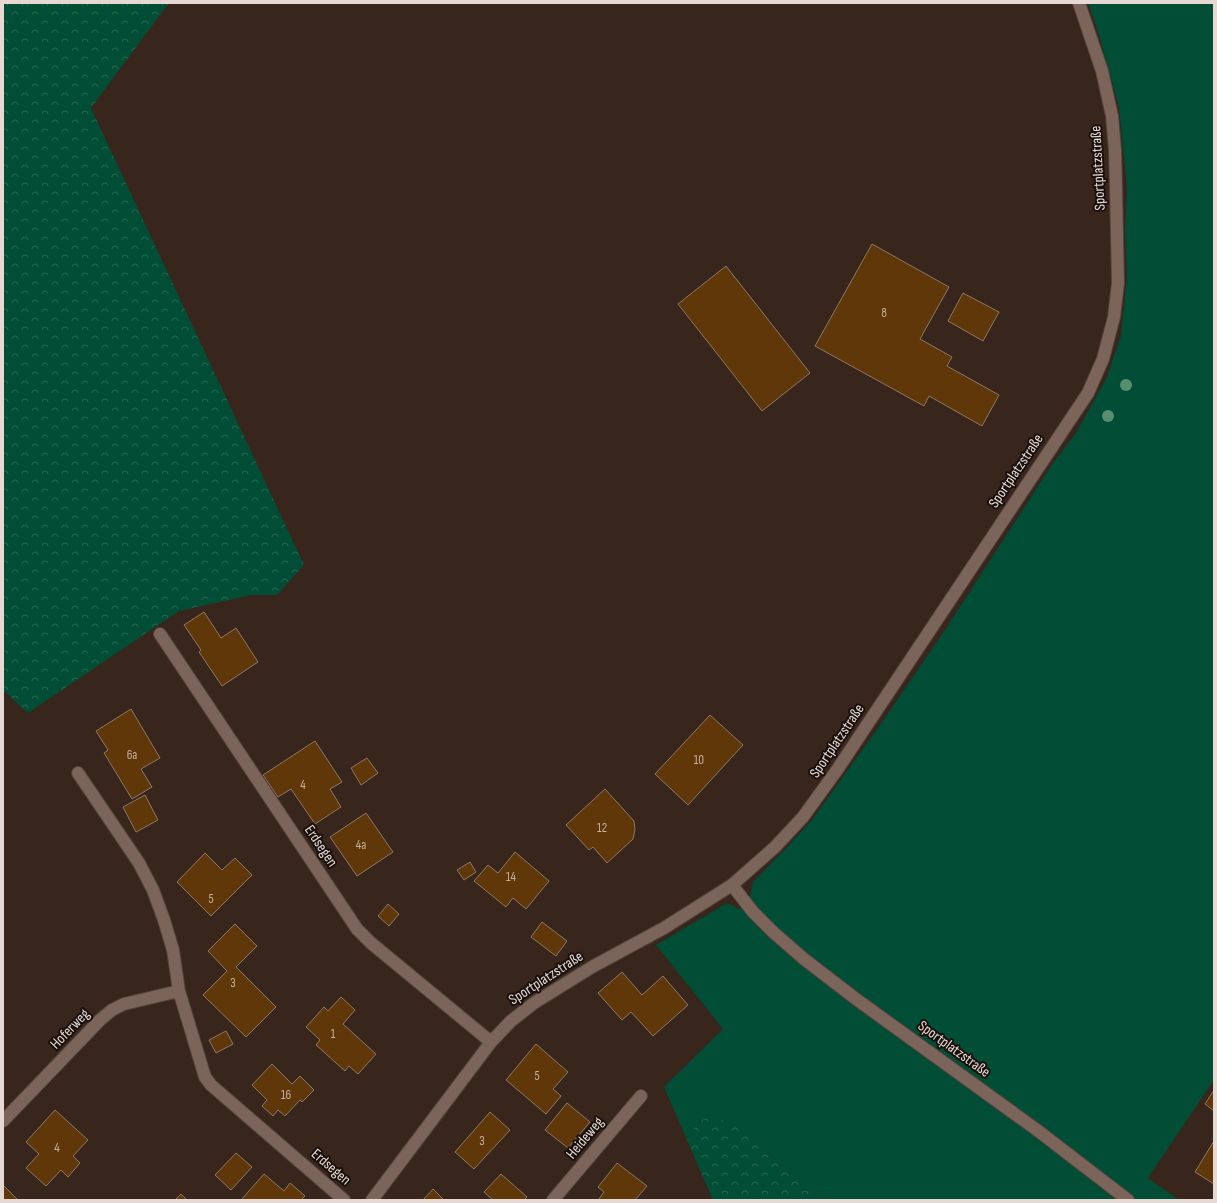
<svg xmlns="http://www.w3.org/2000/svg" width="1217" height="1203" font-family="'Sofia Sans Condensed',sans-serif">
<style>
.grass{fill:#024d35}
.forest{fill:url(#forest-crowns)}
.building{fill:#5f3708;stroke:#8c7969}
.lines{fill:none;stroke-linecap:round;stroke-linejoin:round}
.minor-casing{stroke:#53433b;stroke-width:14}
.minor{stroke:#7b645a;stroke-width:12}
.tree{fill:#558f70}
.labels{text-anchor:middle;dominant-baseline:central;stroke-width:4;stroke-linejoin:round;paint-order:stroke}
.number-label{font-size:13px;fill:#c4b0a0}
.street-label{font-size:15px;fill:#e6d9d3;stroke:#19100d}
</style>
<defs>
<pattern id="forest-crowns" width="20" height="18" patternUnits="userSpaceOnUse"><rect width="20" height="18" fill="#024d35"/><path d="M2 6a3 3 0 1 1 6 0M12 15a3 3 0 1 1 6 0" fill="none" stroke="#276651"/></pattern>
</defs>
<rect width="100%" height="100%" fill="#38251c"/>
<path class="grass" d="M1088,3H1214V1080L1148,1178L1179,1200H823L744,1133L708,1117C695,1123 694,1128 687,1140L664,1087L723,1029L656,945L727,903L740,909L750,898L753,882L789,845L812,820L878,728L945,630L1051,466L1076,433L1106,379L1121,336L1127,276L1125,231L1127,188L1119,107L1097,28Z"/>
<path class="forest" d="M3,3H169L91,108L304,565L277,595H251L179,611L28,713L3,690Z
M708,1117L729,1122L744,1133L823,1200H713L687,1140C694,1128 695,1123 708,1117Z"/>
<path class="building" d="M872,244L949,287L920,339L952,357L947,366L999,395L982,426L929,396L924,406L815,346Z
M726,266L810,373L762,411L678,304Z
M963,293L999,312L983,341L948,321Z
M204,612L221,638L236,628L258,662L222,686L199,652L201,650L184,625Z
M131,709L160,758L141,769L152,787L132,799L104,753L108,750L96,731Z
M710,715L743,745L688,805L655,774Z
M315,741L342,782L330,789L341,807L315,824L291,789L278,797L263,775Z
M367,758L378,773L361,785L351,768Z
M605,789L634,821L635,830L633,839L607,863L593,847L589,850L566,825Z
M145,795L158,820L136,832L123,807Z
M366,813L393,852L357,876L330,837Z
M515,852L549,881L526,909L513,898L506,907L474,881L488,865L498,873Z
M205,853L222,870L235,858L252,875L211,916L177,882Z
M470,862L476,872L464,880L457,870Z
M388,904L399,914L389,926L378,916Z
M542,922L567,941L556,956L531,937Z
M235,924L257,946L236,967L276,1007L246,1037L203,995L227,971L208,951Z
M622,972L642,995L663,976L688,1005L653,1036L631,1012L622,1020L598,993Z
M341,997L355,1010L343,1024L376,1054L358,1074L349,1066L345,1071L316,1045L320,1040L306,1027L324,1007L328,1011Z
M226,1031L233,1044L216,1053L209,1040Z
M536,1044L568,1072L553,1089L561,1096L546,1114L506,1080Z
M272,1064L292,1084L300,1076L314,1090L302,1102L300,1100L285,1116L278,1110L273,1116L262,1106L267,1100L252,1085Z
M1214,1090V1111L1205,1104Z
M567,1103L590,1122L568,1148L545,1130Z
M55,1110L88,1140L73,1156L80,1163L68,1177L61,1170L46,1186L26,1168L39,1154L26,1142Z
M490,1112L510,1130L474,1169L455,1152Z
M1214,1141V1184L1195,1172Z
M236,1153L252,1167L231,1190L215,1175Z
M617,1163L647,1186L635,1200H600L599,1199L604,1192L598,1187Z
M264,1174L284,1191L290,1183L305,1196L301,1200H241Z
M501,1174L527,1197L524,1200H493L484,1192Z
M3,1185L18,1200H3Z
M433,1189L444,1200H423Z
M181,1194L187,1200H175Z"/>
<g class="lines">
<g class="minor-casing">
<path id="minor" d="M160,634L357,929L371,943L491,1042
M78,773L139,863L153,890L164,920L173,950L179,991L205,1077L211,1085L344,1200
M732,885L753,912L773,932L804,959L856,999L1037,1130L1128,1200
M3,1121L100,1020L112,1010L124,1004L179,991
M372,1200L491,1042L511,1021L534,1003L592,967L664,928L732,885L775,847L803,817L837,770L1088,393L1103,359L1114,317L1118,283L1116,188L1115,150L1112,116L1102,71L1079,3
M553,1200L641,1096"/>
</g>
<use href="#minor" class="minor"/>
</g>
<g class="tree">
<circle cx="1126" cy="385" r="6"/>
<circle cx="1108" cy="416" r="6"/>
</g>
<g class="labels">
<g class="number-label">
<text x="884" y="313">8</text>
<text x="132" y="755">6a</text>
<text x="699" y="760">10</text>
<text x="303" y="785">4</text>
<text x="602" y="828">12</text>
<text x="361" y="845">4a</text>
<text x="511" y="877">14</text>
<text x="211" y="899">5</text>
<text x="233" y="983">3</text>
<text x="333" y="1034">1</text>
<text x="537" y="1076">5</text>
<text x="286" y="1095">16</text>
<text x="482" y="1141">3</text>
<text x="57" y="1148">4</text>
</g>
<g class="street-label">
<text transform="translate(1098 168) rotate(-93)">Sportplatzstraße</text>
<text transform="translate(1016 471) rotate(-56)">Sportplatzstraße</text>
<text transform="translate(837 741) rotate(-56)">Sportplatzstraße</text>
<text transform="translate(321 846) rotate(56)">Erdsegen</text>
<text transform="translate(546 978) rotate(-33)">Sportplatzstraße</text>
<text transform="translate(70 1029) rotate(-46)">Hoferweg</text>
<text transform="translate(954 1049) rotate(36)">Sportplatzstraße</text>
<text transform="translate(585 1138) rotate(-50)">Heideweg</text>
<text transform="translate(331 1167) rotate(41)">Erdsegen</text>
</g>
</g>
<rect width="1217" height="1203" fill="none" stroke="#e6d9d3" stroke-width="8"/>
</svg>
